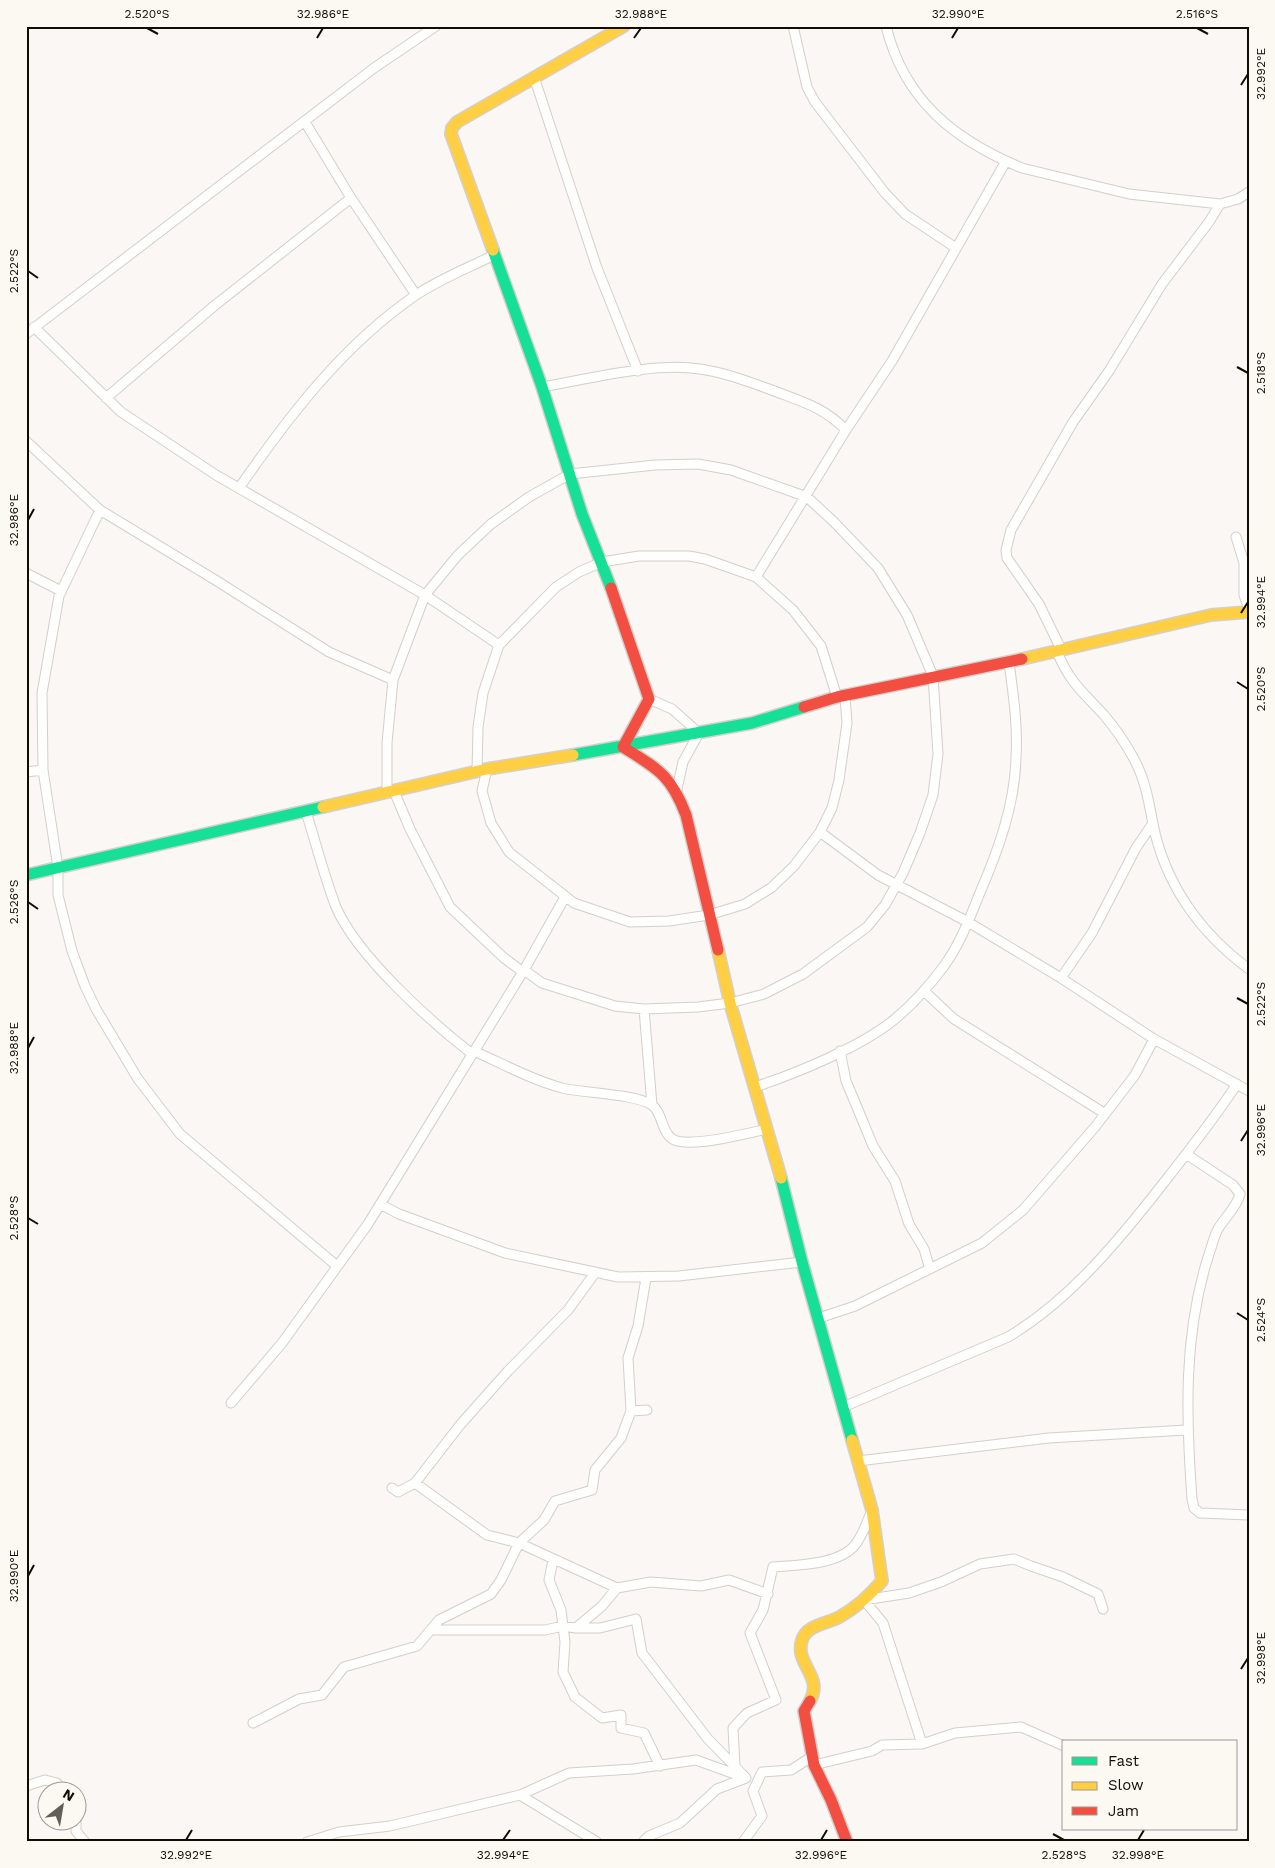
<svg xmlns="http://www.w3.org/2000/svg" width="1275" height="1868" font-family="'Work Sans',sans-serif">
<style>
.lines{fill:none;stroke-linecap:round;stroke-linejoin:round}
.street-casing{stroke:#d4cfc9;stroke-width:11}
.fast-casing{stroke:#d4cfc9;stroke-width:14}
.slow-casing{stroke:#d4cfc9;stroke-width:14}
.jam-casing{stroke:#d4cfc9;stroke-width:14}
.street{stroke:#fefefd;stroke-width:9}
.fast{stroke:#16e098;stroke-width:11}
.slow{stroke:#ffcf43;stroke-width:11}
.jam{stroke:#f24e42;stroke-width:11}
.ticks{fill:none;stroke:#120c03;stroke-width:2}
.neatline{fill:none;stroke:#120c03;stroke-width:2}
.ticks-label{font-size:12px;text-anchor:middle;fill:#120c03}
</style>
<rect width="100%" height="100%" fill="#faf7f4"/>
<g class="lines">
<g class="street-casing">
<path id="street" d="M793,26L807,87L815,102L885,193L905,214L956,248
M886,26C904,100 954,140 1022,168L1129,194L1220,204L1238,199L1249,192
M534,77L597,268L638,371
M305,122L351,198L416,295
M34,327L121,412L216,475L425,595L499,645
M26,334L374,68L436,26
M542,387C589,379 653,362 700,369C727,373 752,383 777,392C806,403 824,408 846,430
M106,398L214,306L351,198
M26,441L100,510L217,581L329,652L393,680
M239,488C289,416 343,345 416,295C440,279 468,268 494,255
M100,510L59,596L42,693L43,770L58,868V895L72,951L85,986L96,1009L138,1079L180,1134L337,1266
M1236,537L1244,563V595L1249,609
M26,573L61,591
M756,577L846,430L892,361L1006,161
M1062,651L1039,604L1007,558L1006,550L1011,530L1073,422L1109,371L1162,284L1209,222L1220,204
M1057,652C1071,684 1081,690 1104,715C1115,728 1126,744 1134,759C1145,779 1149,802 1153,824C1165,884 1200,933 1249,969
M649,699L672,709L699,733L683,762L677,789
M487,769L482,791L491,823L509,852L574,903L630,922L669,921L709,915L745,904L771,888L794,866L820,832L832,808L839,780L847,723L845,696
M26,772L43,770
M477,772L478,727L483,693L499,645L556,587L579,572L602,562L639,556H689L705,559L756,577L793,610L821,646L837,697
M394,791L410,829L450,907L504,958L523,972
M387,793V743L393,680L425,595L458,555L491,524L529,497L570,474L655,465L698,464L731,470L807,497L834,522L878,568L907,615L933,676L938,754L933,795L920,833L903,873L885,905L867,927L803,974L764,994L730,1003L698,1007L644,1009L615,1006L542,983L524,970
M306,812C316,843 324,876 336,907C357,956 430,1021 472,1054
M820,832L878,875L968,922L1061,978L1154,1039L1249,1091
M1061,978L1092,933L1136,848L1153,823
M924,991L954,1019L1104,1113
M644,1009L652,1105
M474,1051C503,1064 532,1080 562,1088C583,1093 636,1094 652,1105C664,1114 661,1137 677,1141C697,1146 746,1134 767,1129
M840,1051L846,1081L859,1112L873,1146L895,1181L909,1224L924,1249L930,1269
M755,1087C797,1073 861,1047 895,1019C913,1004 930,985 944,966C960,944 969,920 979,895C998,851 1015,805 1016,757C1018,725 1013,693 1009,662
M1186,1154L1233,1185L1240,1194C1237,1207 1225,1217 1218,1229C1214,1236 1212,1246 1209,1254C1183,1335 1186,1416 1192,1499L1194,1508L1200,1513L1249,1515
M380,1204L399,1214L505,1253L618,1277L679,1276L802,1262
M819,1318L855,1306L982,1243L1023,1210L1095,1127L1135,1075L1154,1039
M231,1403L282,1343L368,1224L524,970L565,897
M843,1407L1008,1337C1069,1301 1119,1240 1162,1185C1188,1152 1214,1119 1237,1084
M631,1411L628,1358L638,1326L646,1278
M858,1461L1049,1438L1186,1430
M415,1483L460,1425L508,1371L568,1310L595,1273
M392,1488L398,1492L415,1483L487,1535L519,1543L544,1520L555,1501L592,1490L595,1470L621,1438L631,1411L647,1410
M553,1560L549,1580L561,1610L565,1642L563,1672L575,1697L602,1718L621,1715V1728L644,1733L660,1766
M576,1628H600L636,1619L642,1653L708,1739L746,1778
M431,1630H545L563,1626L576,1628L602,1606L617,1588
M253,1723L299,1699L322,1695L344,1667L417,1646L439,1620L491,1594L501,1580L519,1543L617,1588L651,1582L701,1586L729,1580L768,1594
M922,1744L883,1623L864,1600L909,1593L941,1582L980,1564L1014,1559L1031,1566L1063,1577L1098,1594L1103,1609
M814,1765L872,1751L882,1745L922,1744L955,1733L1021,1727L1064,1746
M735,1766L733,1728L747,1713L776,1700L750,1633L763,1610L773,1567C796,1565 839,1565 855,1545C863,1535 867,1522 872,1510
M26,1786L45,1780L57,1783L60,1790
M520,1795L569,1773L633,1769L696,1760L743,1777
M76,1820V1831L85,1842
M307,1842L339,1832L390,1826L520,1795L597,1842
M643,1842L649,1836L680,1823L717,1789L746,1778
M743,1842L762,1816L753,1791L762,1772L791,1770L813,1756"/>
</g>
<g class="fast-casing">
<path id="fast" d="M493,250L542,387L582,514L611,588
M573,755L752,723L804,707
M26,875L323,807
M781,1178L802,1262L852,1440"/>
</g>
<g class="slow-casing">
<path id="slow" d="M493,250L451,134L452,128L457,122L624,26
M1022,659L1211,615L1249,612
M323,807L487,769L573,755
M718,950L730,1003L781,1178
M810,1701C824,1676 794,1664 802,1640C807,1624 829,1624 841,1616C857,1607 870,1595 882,1581L872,1510L852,1440"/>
</g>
<g class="jam-casing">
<path id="jam" d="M611,588L649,699L623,747C658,769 671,775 686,815L718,950
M804,707L837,697L1022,659
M810,1701L804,1711L814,1765L831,1800L847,1842"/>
</g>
<use href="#street" class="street"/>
<use href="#fast" class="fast"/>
<use href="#slow" class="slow"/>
<use href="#jam" class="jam"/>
</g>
<path class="ticks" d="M147,28L158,34M1197,28L1208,34M317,38L323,28M634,38L641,28M952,38L958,28M1241,85L1248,74M28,271L38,278M1237,367L1248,373M28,520L34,509M1241,613L1248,602M1237,682L1248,689M28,902L38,909M1237,998L1248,1004M28,1048L34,1037M1241,1141L1248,1130M28,1218L38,1224M1237,1313L1248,1320M28,1576L34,1565M1241,1669L1248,1658M1053,1834L1064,1840M186,1840L192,1830M503,1840L510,1830M821,1840L827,1830M1138,1840L1144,1830"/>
<rect width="1275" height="1868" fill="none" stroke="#fcf8f2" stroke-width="55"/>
<rect x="1062" y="1740" width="175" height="90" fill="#fcf8f2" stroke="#9e9a92"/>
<rect x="1072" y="1757" width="25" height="8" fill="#16e098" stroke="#9e9a92"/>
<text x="1108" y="1766" font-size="15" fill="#120c03">Fast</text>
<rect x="1072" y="1782" width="25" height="8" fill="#ffcf43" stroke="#9e9a92"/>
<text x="1108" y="1790" font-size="15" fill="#120c03">Slow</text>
<rect x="1072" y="1807" width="25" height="8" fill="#f24e42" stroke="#9e9a92"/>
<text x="1108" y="1816" font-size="15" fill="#120c03">Jam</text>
<g transform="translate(62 1806) rotate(31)"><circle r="24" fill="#fcf8f2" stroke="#9e9a92"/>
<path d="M0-4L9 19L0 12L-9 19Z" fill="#635e57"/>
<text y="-8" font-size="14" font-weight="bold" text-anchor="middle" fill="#120c03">N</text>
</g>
<rect x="28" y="28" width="1220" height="1812" class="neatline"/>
<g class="ticks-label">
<text x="147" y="18">2.520°S</text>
<text x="323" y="18">32.986°E</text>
<text x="641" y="18">32.988°E</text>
<text x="958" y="18">32.990°E</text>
<text x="1197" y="18">2.516°S</text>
<text transform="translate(1261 74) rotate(-90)" y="4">32.992°E</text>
<text transform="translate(14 271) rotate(-90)" y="4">2.522°S</text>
<text transform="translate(1261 373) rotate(-90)" y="4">2.518°S</text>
<text transform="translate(14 520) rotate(-90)" y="4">32.986°E</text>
<text transform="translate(1261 602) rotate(-90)" y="4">32.994°E</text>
<text transform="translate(1261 689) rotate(-90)" y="4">2.520°S</text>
<text transform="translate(14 902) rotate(-90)" y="4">2.526°S</text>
<text transform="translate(1261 1004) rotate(-90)" y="4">2.522°S</text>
<text transform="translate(14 1048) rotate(-90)" y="4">32.988°E</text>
<text transform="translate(1261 1130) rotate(-90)" y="4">32.996°E</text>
<text transform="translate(14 1218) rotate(-90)" y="4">2.528°S</text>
<text transform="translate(1261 1320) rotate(-90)" y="4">2.524°S</text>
<text transform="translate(14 1576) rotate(-90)" y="4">32.990°E</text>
<text transform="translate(1261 1658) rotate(-90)" y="4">32.998°E</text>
<text x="186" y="1859">32.992°E</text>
<text x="503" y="1859">32.994°E</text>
<text x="821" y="1859">32.996°E</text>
<text x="1064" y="1859">2.528°S</text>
<text x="1138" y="1859">32.998°E</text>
</g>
</svg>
